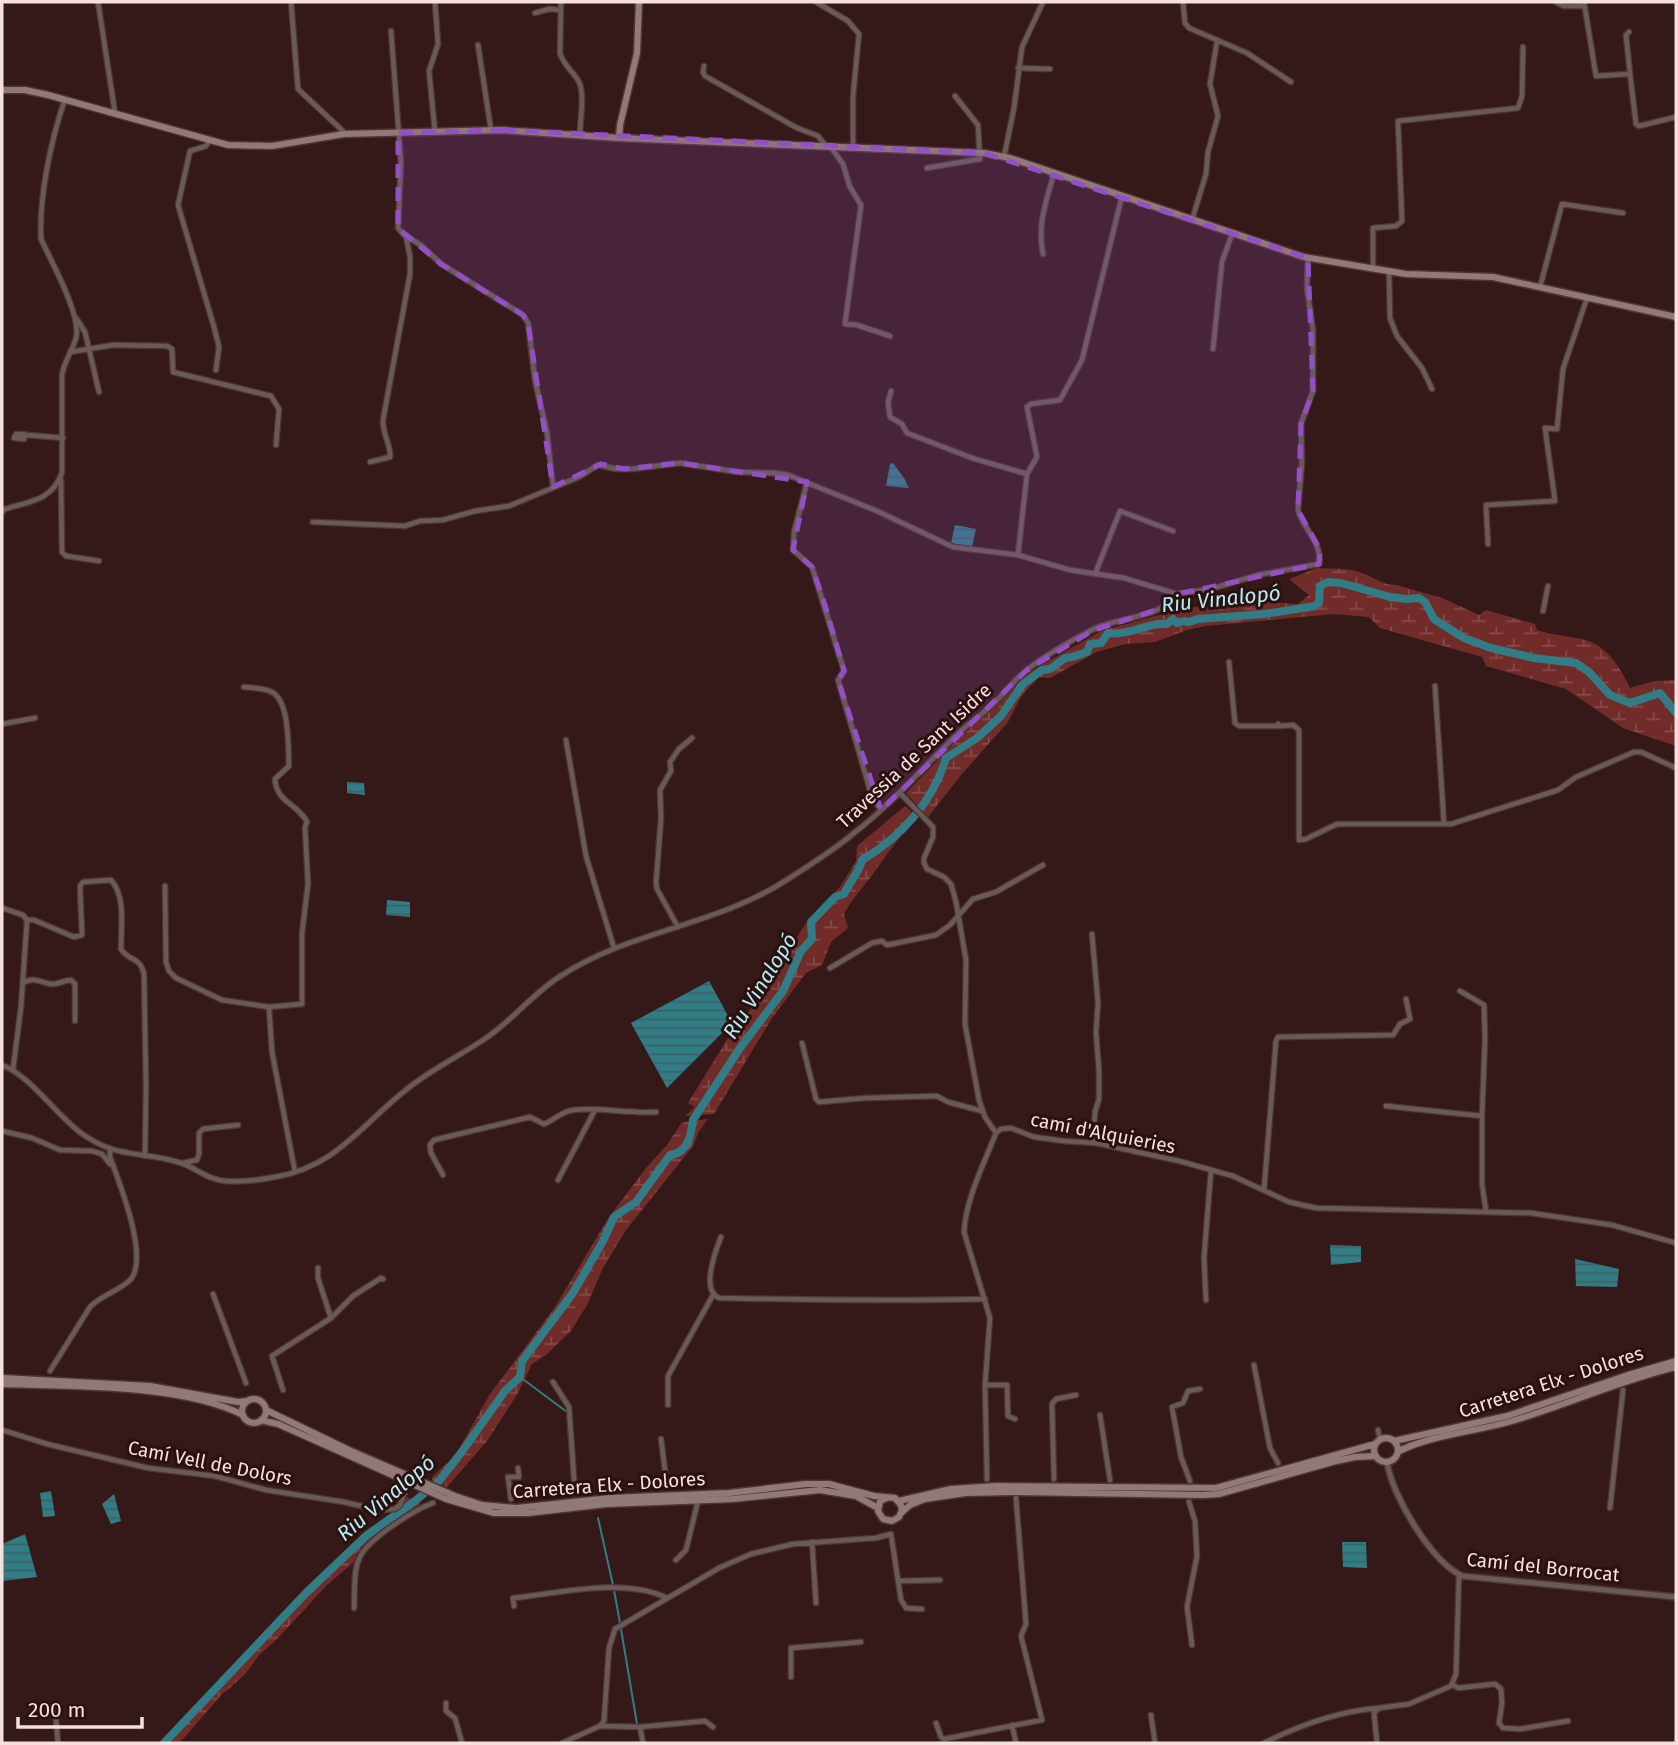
<svg xmlns="http://www.w3.org/2000/svg" width="1678" height="1745" font-family="'Fira Sans',sans-serif">
<style>
.wetland{fill:url(#wetland-marsh)}
.water{fill:url(#water-rules)}
.lines{fill:none;stroke-linecap:round;stroke-linejoin:round}
.stream{stroke:#317c85;stroke-width:2}
.river{stroke:#317c85;stroke-width:8}
.minor-casing{stroke:#503534;stroke-width:7}
.tertiary-casing{stroke:#503534;stroke-width:8}
.secondary-casing{stroke:#503534;stroke-width:9}
.minor{stroke:#695a58;stroke-width:4.5}
.tertiary{stroke:#695a58;stroke-width:5}
.secondary{stroke:#917977;stroke-width:6}
.marked{fill:#9350c5;fill-opacity:0.2;stroke:#9350c5;stroke-width:5;stroke-dasharray:14 9;stroke-linejoin:round}
.labels{text-anchor:middle;dominant-baseline:central;stroke-width:6;stroke-linejoin:round;paint-order:stroke}
.street-label{font-size:19px;fill:#f4e0de;stroke:#2b100e}
.water-label{font-size:21px;font-style:italic;fill:#b2eef6;stroke:#2b100e}
</style>
<defs>
<pattern id="wetland-marsh" width="20" height="14" patternUnits="userSpaceOnUse" patternTransform="scale(1.75)"><rect width="20" height="14" fill="#712c2a"/><path d="M1 5h8M5 5V1M11 12h8M15 12V8" fill="none" stroke="#864a48"/></pattern>
<pattern id="water-rules" width="6" height="5" patternUnits="userSpaceOnUse" patternTransform="scale(1.75)"><rect width="6" height="5" fill="#317c85"/><path d="M0 2.5h6" fill="none" stroke="#3c6267"/></pattern>
</defs>
<rect width="100%" height="100%" fill="#351918"/>
<path class="wetland" d="M1317,568C1328,569 1341,568 1352,570C1367,572 1382,586 1396,585L1442,598L1479,615L1486,610L1535,624L1537,630C1553,636 1577,636 1591,642C1611,651 1621,670 1630,688L1654,681L1676,680V746L1623,728L1566,689L1486,666L1482,657L1380,628L1369,617L1333,614L1206,626L1187,630L1155,642L1125,644L1097,652L1050,678L1039,677L1022,695L1008,722L961,775L928,817L906,793L952,745L1030,672L1043,664L1101,631L1181,609L1204,606L1238,592L1248,601L1298,604L1309,595L1289,579Z
M905,806L917,817C899,837 885,857 870,878C860,891 852,899 844,914L848,928L831,942L822,965L806,973L772,1018L714,1114L685,1116L695,1107L688,1103L733,1030L760,998L776,968L809,919L840,887L856,861L857,846Z
M708,1119L699,1131L693,1146L626,1230L603,1268L587,1305L571,1331L546,1355L532,1364L518,1393L487,1441L447,1487L432,1480L433,1476L455,1456L490,1394L555,1307L609,1217L646,1168L667,1145L682,1122Z
M407,1497L421,1504L368,1542L357,1553L354,1562L327,1585L277,1639L259,1655L246,1673L229,1689L223,1693L184,1738L177,1743H159L328,1566L403,1506Z"/>
<path class="water" d="M893,463L904,478L909,488L886,486L890,464Z
M955,525L976,529L972,547L951,543Z
M347,782L364,783L365,795L347,793Z
M387,900L410,902V917L386,915Z
M709,981L732,1023L667,1088L631,1023Z
M1330,1245L1361,1246V1262L1331,1265Z
M1575,1259L1619,1269L1617,1287L1576,1286Z
M51,1491L55,1516L43,1517L40,1493Z
M114,1494L121,1521L111,1524L102,1504Z
M25,1534L37,1577L3,1581L2,1544Z
M1342,1542H1366L1367,1568L1343,1567Z"/>
<g class="lines">
<path class="stream" d="M520,1377L567,1412L570,1450
M598,1518L613,1585
M614,1590L620,1623
M621,1629L637,1724"/>
<path class="river" d="M164,1743L305,1594L367,1535L415,1501L439,1481L461,1453L505,1391L520,1377L522,1361L573,1293L603,1241L614,1217L636,1202L670,1155C688,1153 691,1135 693,1120L740,1048L783,991L801,951L812,939L811,922L835,897L844,894C850,881 859,873 862,860C901,837 933,802 946,758L977,738L1001,716L1022,685L1042,670L1050,669L1065,658L1072,657L1087,652L1090,644L1101,643L1108,633C1129,636 1149,622 1167,624L1173,619L1177,623L1184,621L1189,622L1198,619L1265,614L1315,606L1319,602L1320,586L1328,582L1341,583L1390,597L1406,599L1419,598L1425,602L1434,619L1464,638L1491,648L1534,658L1576,663L1589,672L1610,695L1630,703L1660,693L1676,713"/>
<g class="minor-casing">
<path id="minor" d="M98,2L115,113
M291,2L298,89L345,133
M435,2L438,44L429,71L435,132
M561,2L560,53C563,65 573,71 579,82C585,95 580,119 580,134
M816,2L848,21L859,34L853,96V146
M1183,2L1185,23L1189,28L1247,53L1291,82
M1556,2L1564,6H1584
M1584,2L1596,76L1630,74L1636,124L1639,126L1676,117
M535,13L549,9L561,10
M391,31L401,163L398,228L403,234L422,246L441,264L523,315L528,323L535,381L547,433L553,487
M1629,32L1626,35L1630,74
M478,45L491,130
M704,66L703,72L705,76L797,128L818,136L825,145
M1018,68L1050,69
M209,141L206,146L190,151L178,205L214,327L219,347L216,370
M830,146L843,164L850,187L861,205L845,324L857,325L890,336
M1004,157L1014,108L1022,47L1043,2
M927,168L980,159L978,125L955,96
M1192,220L1206,174L1208,152L1218,116L1210,84L1217,41
M1043,254C1037,226 1046,201 1054,173
M1373,268V228L1396,226L1402,221L1398,121L1518,108L1522,96L1523,47
M1389,272L1390,318L1397,336L1422,368L1432,389
M1540,287L1562,204L1623,213
M76,318L85,332L99,392
M1213,349L1222,262L1232,234
M70,352L113,345L167,346L172,349L173,372L271,396L279,409L276,445
M891,391L888,402L890,417L902,424L907,433L972,458L1027,474
M24,434V439L14,438L16,434L63,438
M370,462L390,457C392,447 382,434 383,420L410,274V256L406,237
M61,480L62,552L66,556L99,561
M807,482L794,532L793,550L812,567L844,671L838,680L872,797L881,810
M2,512L5,509C31,501 51,501 62,473V375C65,359 72,352 76,338C82,316 51,261 41,239C39,196 51,140 65,99
M313,522L405,526L420,521L443,520L475,511L509,506L579,477L598,465L616,469H633L680,463L737,472L775,473L788,475L877,511L953,547L1018,555L1070,570L1124,578L1177,594
M1488,544L1486,505L1555,501L1545,428L1557,429L1563,369L1587,298
M1018,555L1027,474L1037,457L1027,407L1031,404L1060,400L1082,360L1122,196
M1095,574L1120,511L1173,531
M1543,611L1548,586
M1229,662L1235,723L1239,726H1279
M1435,686L1444,824
M244,687C252,688 264,688 272,692C290,702 288,747 289,766L275,779C276,802 298,804 307,822L305,827L308,884L302,933V1004L269,1007L272,1052L295,1172
M2,724L35,718
M1278,724L1280,726L1293,725L1299,730V840L1306,839L1337,824H1451L1558,790L1576,777L1634,752H1641L1676,768
M566,740L586,856L614,948
M900,793L933,827V837L924,858V863L927,869L944,877L951,884L956,902L966,960L965,1024L979,1100L985,1117L996,1133
M165,886L166,962L169,971L176,978L222,1000L269,1007
M2,908L23,915L27,920L21,1007L13,1069
M27,920H34L74,937L82,935L80,886L83,882L111,880C126,896 121,928 121,949C129,962 140,956 144,974L146,1085L145,1156
M678,927L657,889L656,883L661,818L660,790L671,771L670,762L679,749L692,738
M1092,934L1098,1003L1096,1032L1099,1071V1099L1095,1112L1093,1143
M830,968L872,943L882,941L887,945L936,935L950,925L973,899L996,892L1043,865
M23,983C35,975 41,984 53,984C59,984 65,980 71,980L75,984V1021
M1460,991L1484,1005L1485,1039L1482,1116
M802,1043L816,1099L819,1102L866,1098L937,1096L948,1102L982,1111
M2,1065C32,1077 54,1113 81,1133C118,1160 142,1150 181,1163C196,1168 208,1180 226,1181C241,1182 260,1180 275,1177C336,1167 361,1125 407,1089C433,1068 462,1055 489,1036C514,1018 533,994 559,977C628,931 715,926 785,881C808,866 833,851 854,833C893,803 925,765 961,731C971,722 983,714 993,704C1005,693 1015,679 1028,669C1048,654 1072,640 1094,629C1119,617 1160,619 1177,594L1211,589L1258,575L1319,564C1323,543 1303,529 1298,510L1302,463L1301,424L1313,391V330L1307,288L1308,258
M1386,1106L1482,1116V1184L1486,1211
M2,1131L32,1138L60,1150L92,1151L102,1154L110,1164
M183,1163L197,1160L199,1154V1133L203,1129L238,1125
M443,1175L431,1153L430,1145L434,1140L530,1117L544,1124C555,1120 560,1112 573,1110C600,1107 629,1114 656,1112
M558,1180L595,1110
M1264,1190L1276,1041L1278,1037L1393,1035L1400,1024L1410,1019L1406,999
M721,1237C715,1252 701,1290 719,1298C808,1300 897,1301 985,1299
M213,1294L246,1383
M1206,1300L1204,1258L1211,1170
M331,1318L353,1296L381,1278L383,1279
M1254,1365L1270,1448L1278,1463
M50,1371L90,1307C101,1295 120,1291 131,1279C149,1256 119,1182 110,1157V1150
M553,1382L569,1407L575,1493
M985,1385H1007L1008,1416L1015,1419
M283,1390L272,1356L331,1318L318,1278V1268
M668,1405V1376L713,1295
M1100,1415L1110,1480
M2,1430L47,1444L148,1468L215,1476L266,1490L344,1502L379,1510L395,1509L400,1505L405,1492
M1378,1430L1380,1439
M661,1439L667,1486
M987,1479L985,1385L990,1318L964,1232C966,1198 984,1164 996,1133L1001,1129L1011,1128L1034,1137L1064,1141L1096,1143L1179,1161L1233,1176L1289,1202L1316,1208L1531,1213L1612,1225L1676,1243
M1054,1479L1052,1404L1056,1399L1076,1395
M1190,1481L1181,1457L1172,1407L1183,1403L1188,1391L1200,1389
M511,1499L508,1477H519L518,1468
M1189,1502L1195,1521L1197,1556L1187,1607L1192,1645
M1610,1508L1623,1390
M812,1542L816,1603
M676,1560L686,1550L697,1505
M898,1581L940,1580
M514,1606L513,1598C559,1593 625,1577 667,1598
M354,1608C355,1593 353,1572 359,1559C366,1540 414,1510 433,1503
M791,1677V1648L861,1642
M1452,1684L1458,1688L1495,1684L1501,1689L1502,1703L1499,1723L1503,1728L1520,1729L1568,1721
M446,1703V1711L455,1718L462,1743
M55,1709L58,1743
M1151,1715L1155,1743
M936,1723L941,1737L944,1739L1042,1720L1021,1636L1026,1624L1016,1498
M1012,1725L1016,1743
M600,1726L640,1727L643,1743
M640,1727L705,1721L713,1727
M562,1743L600,1726L604,1721L609,1648L615,1629L719,1568L751,1554L793,1544L876,1538L891,1534L901,1600L906,1608L922,1609
M1264,1743C1300,1725 1339,1711 1379,1708
M1377,1743L1374,1713L1379,1708L1409,1704L1451,1686L1456,1674L1459,1575"/>
</g>
<g class="tertiary-casing">
<path id="tertiary" d="M1387,1462C1392,1496 1431,1561 1462,1576L1676,1597"/>
</g>
<g class="secondary-casing">
<path id="secondary" d="M2,90H25L48,95L228,145L272,146L344,134L502,130L619,138L984,153L1010,158L1304,257L1406,274L1493,277L1676,317
M619,138L620,125L637,53L639,2
M2,1378L150,1386L238,1402L247,1401
M2,1384C70,1386 183,1384 243,1415
M242 1411a12 12 0 1 1 24 0a12 12 0 1 1-24 0Z
M266,1410L351,1451L455,1496L482,1505L517,1508L610,1498L729,1493L806,1484H829L874,1496L895,1498L901,1505L902,1510L899,1517L892,1521L883,1519L878,1511L880,1501L887,1498
M261,1420L278,1424L446,1499L494,1513H528L607,1504L733,1499L820,1490L856,1496L878,1508
M1374 1450a12 12 0 1 1 24 0a12 12 0 1 1-24 0Z
M1394,1441L1507,1416L1628,1375L1676,1361
M1398,1452C1425,1436 1479,1431 1512,1421C1567,1405 1620,1380 1676,1367
M899,1501L951,1489L996,1486L1216,1488L1375,1444
M901,1513L910,1505L925,1499L966,1493L1011,1492L1203,1495L1219,1494L1336,1461L1355,1457L1376,1456"/>
</g>
<use href="#minor" class="minor"/>
<use href="#tertiary" class="tertiary"/>
<use href="#secondary" class="secondary"/>
</g>
<path class="marked" d="M502,130L984,153L1308,258L1313,391L1301,424L1298,510L1320,550L1319,564L1177,594L1156,610L1092,631L1027,670L881,810L838,680L844,671L825,605L812,567L793,550L807,482L680,463L624,469L601,464L553,487L528,323L523,315L441,264L398,228V133Z"/>
<g class="labels">
<g class="street-label">
<text transform="translate(914 756) rotate(-43)">Travessia de Sant Isidre</text>
<text transform="translate(1103 1133) rotate(11)">camí d'Alquieries</text>
<text transform="translate(1551 1382) rotate(-18)">Carretera Elx - Dolores</text>
<text transform="translate(210 1463) rotate(11)">Camí Vell de Dolors</text>
<text transform="translate(609 1485) rotate(-4)">Carretera Elx - Dolores</text>
<text transform="translate(1543 1567) rotate(6)">Camí del Borrocat</text>
</g>
<g class="water-label">
<text transform="translate(1221 599) rotate(-6)">Riu Vinalopó</text>
<text transform="translate(760 986) rotate(-58)">Riu Vinalopó</text>
<text transform="translate(386 1498) rotate(-40)">Riu Vinalopó</text>
</g>
</g>
<rect width="1678" height="1745" fill="none" stroke="#f4e0de" stroke-width="7"/>
<path d="M18 1717v10h124v-10" fill="none" stroke="#f4e0de" stroke-width="3.5"/>
<text x="28" y="1717" font-size="21" fill="#f4e0de" stroke="#2b100e" stroke-width="5" paint-order="stroke">200 m</text>
</svg>
